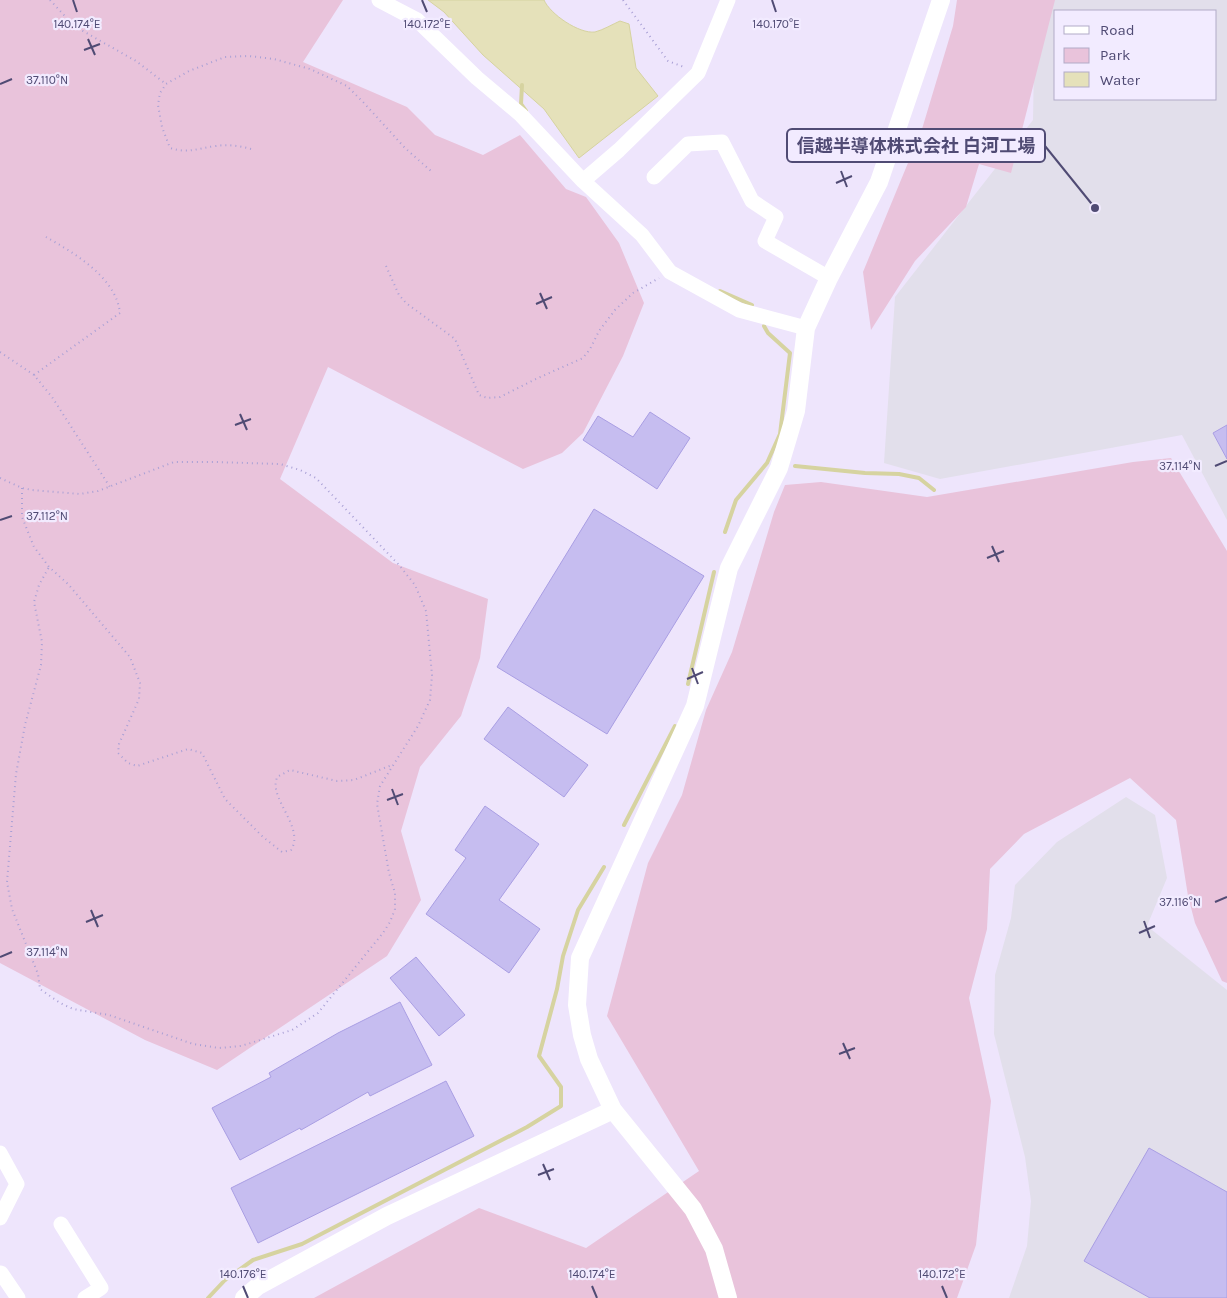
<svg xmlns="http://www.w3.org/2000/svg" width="1227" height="1298" font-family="Karla,'Noto Sans JP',sans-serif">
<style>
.industrial{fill:#e2dfeb;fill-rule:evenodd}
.green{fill:#e9c3db}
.water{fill:#e5e1ba;stroke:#d6d3a0}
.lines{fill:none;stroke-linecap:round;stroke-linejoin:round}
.stream{stroke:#d6d3a0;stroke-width:4}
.building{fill:#c6bdf0;stroke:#a99ee3}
.path{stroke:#a9a0d5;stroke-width:2;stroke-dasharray:1 4;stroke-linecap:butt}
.minor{stroke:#fff;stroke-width:15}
.tertiary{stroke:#fff;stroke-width:18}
.ticks{fill:none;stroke:#504b74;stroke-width:2}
.ticks-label{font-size:12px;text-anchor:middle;fill:#504b74;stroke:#f2ebff;stroke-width:4.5;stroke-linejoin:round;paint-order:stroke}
.leader{fill:none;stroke:#504b74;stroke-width:2}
.callout-dot{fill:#504b74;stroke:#f2ebff;stroke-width:2}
.callout{fill:#f2ebff;stroke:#504b74;stroke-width:2}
.callout-label{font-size:18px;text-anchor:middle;font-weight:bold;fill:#504b74}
</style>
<rect width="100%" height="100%" fill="#eee5fc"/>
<path class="industrial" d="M1035,0H1227V520L1182,435L940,479L884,463L895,297L1033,120ZM1056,11H1216V99H1056Z
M1126,797L1155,815L1167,878L1147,926L1227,990V1298H1009L1027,1246L1031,1201L1025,1157L994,1034L995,975L1011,918L1015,885L1057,842Z"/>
<path class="green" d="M0,0H343L303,62L407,107L435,135L483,155L520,135L566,189L586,197L619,243L644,303L623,356L583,433L562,453L523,469L328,367L280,479L393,563L488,599L480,658L461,716L420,767L401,831L421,900L387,956L217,1070L145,1040L0,963Z
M957,0H1055L1011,173L979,164L966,207L915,261L871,330L863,272L922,129L953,26Z
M1171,458L1227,551V983L1222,981L1195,923L1188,896L1176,820L1130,778L1024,834L990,869L987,929L969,998L991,1101L976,1245L957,1298H314L479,1208L586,1248L699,1171L607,1016L648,863L682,795L706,710L732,652L774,512L785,485L821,482L927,497L1133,462Z"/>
<path class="water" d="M428,0H544C550,14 579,34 595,32C603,30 613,24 620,21L629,24L636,68L658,96L579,158L544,109L483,55L444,12Z"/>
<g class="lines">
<path class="stream" d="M522,85L521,104L526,111
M720,291L752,305
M764,326L768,333L790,353L780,434L767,463
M795,466L865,473L899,474L919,478L934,490
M725,532L736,500L767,463
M688,684L714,572
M624,825L675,726
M208,1298L225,1280L253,1260L302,1244L527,1127L561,1106V1087L539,1056L557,989L563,956L578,910L604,867"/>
</g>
<path class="building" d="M650,412L690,438L657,489L583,440L598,416L633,437Z
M1227,425V459L1213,433Z
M594,509L704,576L607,734L497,667Z
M508,707L588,765L564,797L484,739Z
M485,806L539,844L499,900L540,929L509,973L426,914L466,858L455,850Z
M416,957L465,1015L439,1036L390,978Z
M400,1002L432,1065L370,1096L368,1092L301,1130L300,1128L240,1160L212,1108L271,1077L269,1073L338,1033Z
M446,1081L474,1136L258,1243L231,1188Z
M1149,1148L1227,1192V1298H1150L1084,1261Z"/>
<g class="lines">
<path class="path" d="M50,0L74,26L136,61L166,84
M623,0L668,61L684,67
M251,149C240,146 228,144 216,146C198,148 189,154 170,148L162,127L158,105L160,93L166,84L189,71L225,57L249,56L274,59L310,69L347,86L364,103L405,148L431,171
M386,266L399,295L406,303L455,339L479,395L487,398L500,397L538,378L583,358L590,349L599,331L615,310L633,293L659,278
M0,352L34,375L52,397L110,487
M34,375L120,313C116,277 74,253 46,237
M0,478L22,488L32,490L80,494L98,491L174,462H214L280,464L300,470L316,478L399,565L415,585L426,611L432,675L430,700L418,726L380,786L377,804L389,873L395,893V909L390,922L383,933L318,1013L292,1030L241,1046L219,1048L193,1044L109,1015L73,1009L60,1003L40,989L38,974L12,909L7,882L16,774L25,725L41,665L42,642L34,602L39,585L49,567
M22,488V517L34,547L49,567L68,584L130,657L140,683L139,699L119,744L118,753L128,763L137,766L188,749L202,753L225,799L263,837L282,852L291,850C303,832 279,807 276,789C275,785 276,781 277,777L290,770L337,781L354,780L392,765"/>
<path class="minor" d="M379,0L417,20L477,78L521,115L583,181L642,235L670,272L739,310L806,328
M654,177L688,144L722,142L752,201L776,217L765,241L829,278
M583,181L619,150L698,73L728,0
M0,1153L17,1184L0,1218
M61,1224L101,1288L85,1298
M1,1273L18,1298"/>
<path class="tertiary" d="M244,1298L258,1286L387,1216L613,1110
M728,1298L714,1249L693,1209L613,1110L589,1059L582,1035L577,1005L580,958L695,706L729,568L779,468L796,411L806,328L829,278L879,182L941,0"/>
</g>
<path class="ticks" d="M73,0L77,12M422,0L427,12M772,0L776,12M88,39L95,55M84,50L100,44M0,84L12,79M841,171L847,187M836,183L852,176M540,293L547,309M536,304L552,297M240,414L247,430M235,425L251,419M1215,466L1227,461M0,520L12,516M992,546L999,562M987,558L1004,551M692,668L698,684M687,679L703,672M392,789L398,805M387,800L403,794M1215,902L1227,897M91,910L98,927M1144,921L1150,938M86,922L103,915M1139,933L1155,926M0,957L12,952M843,1043L850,1059M839,1054L855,1048M543,1164L550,1180M538,1175L554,1169M243,1286L248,1298M592,1286L597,1298M942,1286L947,1298"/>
<g class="ticks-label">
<text x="77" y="28">140.174°E</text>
<text x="427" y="28">140.172°E</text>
<text x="776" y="28">140.170°E</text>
<text x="47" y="84">37.110°N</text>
<text x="1180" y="470">37.114°N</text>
<text x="47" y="520">37.112°N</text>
<text x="1180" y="906">37.116°N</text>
<text x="47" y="956">37.114°N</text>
<text x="243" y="1278">140.176°E</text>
<text x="592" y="1278">140.174°E</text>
<text x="942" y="1278">140.172°E</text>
</g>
<path class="leader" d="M1095 208L1045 146"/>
<circle class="callout-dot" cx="1095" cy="208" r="5"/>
<rect class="callout" x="787" y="129" width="258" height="33" rx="5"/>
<g class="callout-label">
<text x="916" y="152">信越半導体株式会社 白河工場</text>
</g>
<rect x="1054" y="10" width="162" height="90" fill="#f2ebff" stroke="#b1abc7"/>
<rect x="1064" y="26" width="25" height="8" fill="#ffffff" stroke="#b1abc7"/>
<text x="1100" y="35" font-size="15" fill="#504b74">Road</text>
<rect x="1064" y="48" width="25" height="15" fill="#e9c3db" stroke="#b1abc7"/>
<text x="1100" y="60" font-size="15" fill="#504b74">Park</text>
<rect x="1064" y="72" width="25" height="15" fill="#e5e1ba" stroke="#b1abc7"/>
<text x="1100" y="85" font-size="15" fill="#504b74">Water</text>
</svg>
